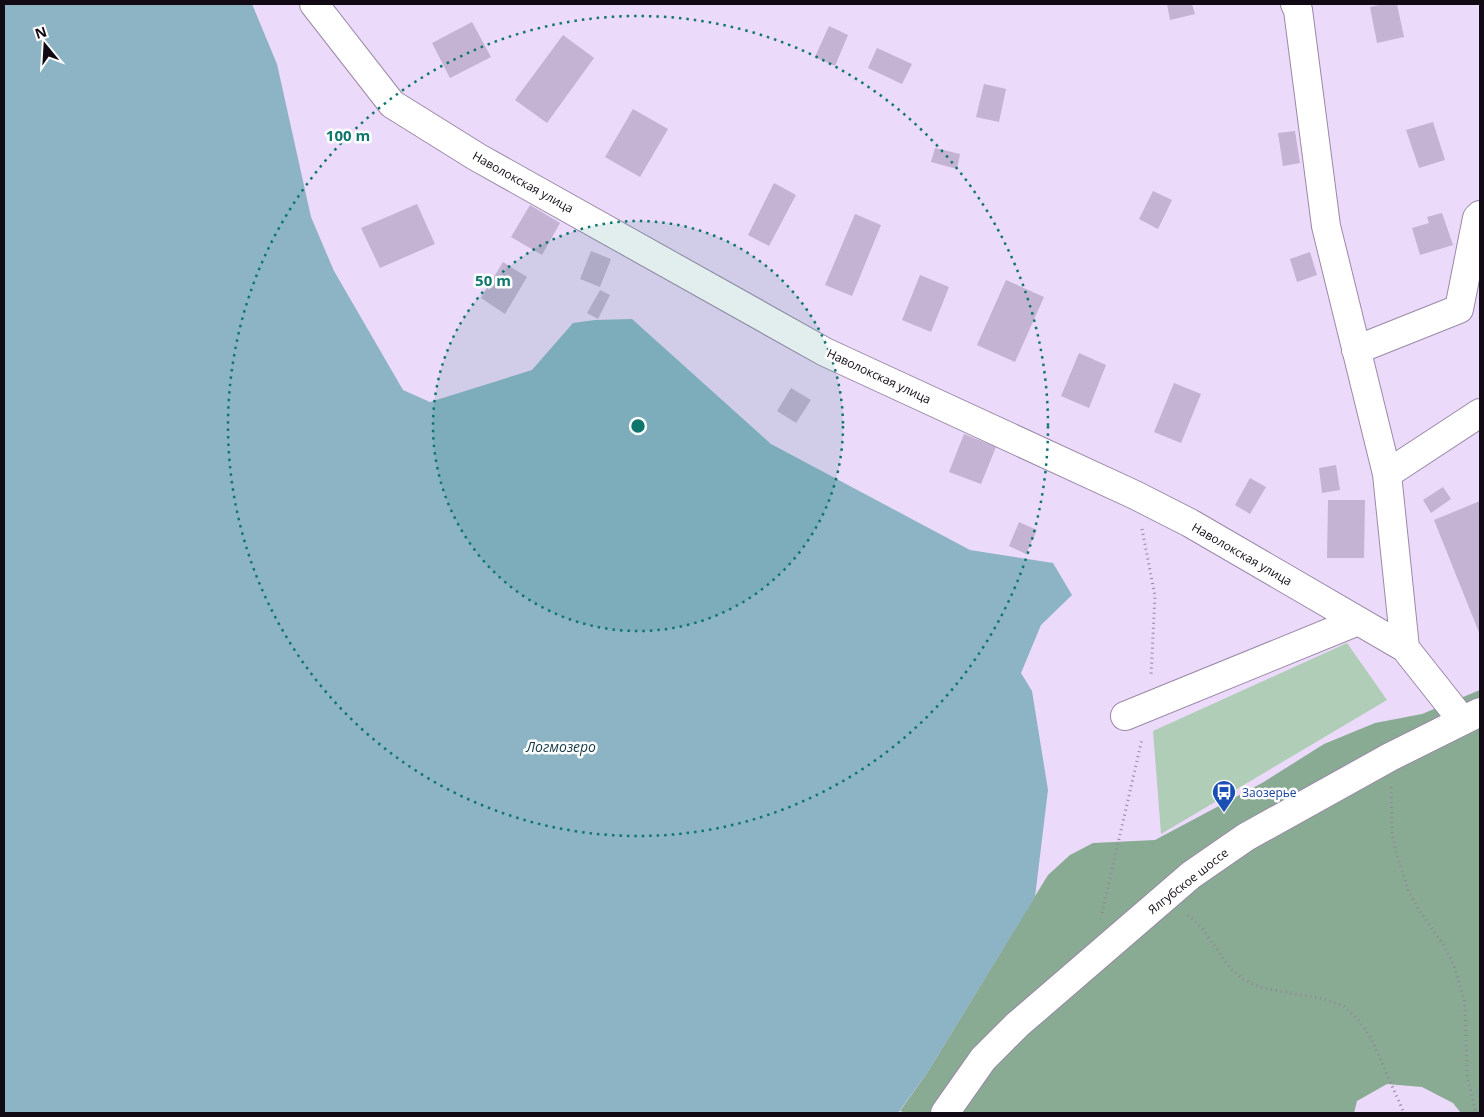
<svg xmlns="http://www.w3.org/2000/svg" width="1484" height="1117" font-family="'Open Sans',sans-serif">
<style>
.green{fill:#afcdb7}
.forest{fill:#89aa93}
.water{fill:#8cb4c5}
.building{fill:#c5b3d3}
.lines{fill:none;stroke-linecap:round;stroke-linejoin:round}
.minor-casing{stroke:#9a89a7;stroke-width:30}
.path{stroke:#92859c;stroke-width:3;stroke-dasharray:1 4;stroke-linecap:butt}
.minor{stroke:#fff;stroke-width:28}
.ring{fill:none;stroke:#0f766e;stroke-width:2.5;stroke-dasharray:2.5 5}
.labels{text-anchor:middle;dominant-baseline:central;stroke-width:5;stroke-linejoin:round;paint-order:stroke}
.street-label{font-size:12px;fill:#110a15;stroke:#fff}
.transit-label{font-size:12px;fill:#164399;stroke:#fff;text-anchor:start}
.water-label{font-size:14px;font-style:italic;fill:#143845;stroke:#fff}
.centre{fill:#0f766e;stroke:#fff;stroke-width:2.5}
.ring-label{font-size:15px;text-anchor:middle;font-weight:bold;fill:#0f766e;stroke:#fff;stroke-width:5;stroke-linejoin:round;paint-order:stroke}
</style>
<rect width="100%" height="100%" fill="#ecdafa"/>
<path class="green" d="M1347,643L1387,700L1161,834L1153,731Z"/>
<path class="forest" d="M1480,690V1113H1461L1453,1103L1422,1087L1387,1084L1357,1101L1354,1113H907L900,1111L927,1073L1048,875L1070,855L1093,843L1155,840L1262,783L1324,744L1375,723L1422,714Z"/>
<path class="water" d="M4,4H252L277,64L311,217L334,271L403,390L430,402L532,370L573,323L595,320L632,319L771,444L970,550L1053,563L1072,595L1041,625L1021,673L1032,691L1048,790L1035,897L927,1073L898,1113H4Z"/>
<path class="building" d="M1167,4H1192L1195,14L1170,20Z
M1384,4H1397L1404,37L1377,43L1370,7Z
M472,22L491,57L450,78L432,43Z
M829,26L848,35L835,66L815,57Z
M563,35L594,58L547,123L515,100Z
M877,48L912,64L902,84L868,68Z
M984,84L1006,89L999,122L976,117Z
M633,109L668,129L640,177L605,157Z
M1433,122L1445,160L1419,168L1406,130Z
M1295,131L1300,163L1283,166L1278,133Z
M935,148L960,154L957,169L931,162Z
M774,183L796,195L769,246L748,235Z
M1153,191L1172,200L1158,229L1139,219Z
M417,204L435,244L380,268L361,228Z
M530,205L560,223L542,255L511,237Z
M1442,213L1453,245L1420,255L1412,228L1429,223L1427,217Z
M855,214L881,225L852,296L825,285Z
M591,251L611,259L600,287L580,279Z
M1310,252L1317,275L1297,282L1290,259Z
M503,262L527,277L505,314L481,298Z
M920,275L949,287L931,332L902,320Z
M1006,280L1044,297L1015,362L977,345Z
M600,290L610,295L598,319L587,313Z
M1079,353L1106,365L1089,408L1061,396Z
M1174,383L1201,394L1181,443L1154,432Z
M791,388L811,400L796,423L777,411Z
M964,434L996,447L981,484L949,472Z
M1336,465L1340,490L1322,493L1319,468Z
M1250,478L1266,487L1250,514L1235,505Z
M1443,487L1451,499L1431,513L1423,500Z
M1328,500H1365L1364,558H1327Z
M1480,501V635L1434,520Z
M1019,522L1037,530L1026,554L1009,546Z"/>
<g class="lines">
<g class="minor-casing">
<path id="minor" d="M314,4L392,104L477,157L825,352L1135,495L1190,523L1405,648L1462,720
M1295,4L1298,10L1326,226L1387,474L1405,648
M1356,350L1459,309L1477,218L1480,215
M1387,474L1480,413
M1125,716L1358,621
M945,1113L983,1059L1017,1025L1191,875L1246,837L1390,757L1480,712"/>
</g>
<path class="path" d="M1142,529L1155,596L1151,676
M1391,787L1392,832L1396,852L1409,892L1419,910L1443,944L1453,963L1465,1002L1467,1075L1476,1113
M1102,913L1142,739
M1188,915L1202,928L1227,964L1242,979L1263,988L1325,999L1345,1007L1361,1023L1372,1040L1404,1113"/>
<use href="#minor" class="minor"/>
</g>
<circle cx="638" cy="426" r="205" fill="#0f766e" fill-opacity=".12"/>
<g class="ring">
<circle cx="638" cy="426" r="205"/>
<circle cx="638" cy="426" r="410"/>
</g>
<defs>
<g id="bus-pin" transform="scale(1.25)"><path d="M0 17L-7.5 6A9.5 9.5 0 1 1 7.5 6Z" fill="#1a4fb4" stroke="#fff"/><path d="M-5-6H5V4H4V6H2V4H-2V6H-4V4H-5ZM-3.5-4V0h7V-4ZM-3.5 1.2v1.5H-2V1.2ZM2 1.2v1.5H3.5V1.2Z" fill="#fff"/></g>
</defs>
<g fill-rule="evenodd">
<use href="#bus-pin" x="1224" y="792"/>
</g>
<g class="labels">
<g class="street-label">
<text transform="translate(523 182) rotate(29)">Наволокская улица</text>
<text transform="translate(879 376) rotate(25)">Наволокская улица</text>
<text transform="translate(1242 554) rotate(30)">Наволокская улица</text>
<text transform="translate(1188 881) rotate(-38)">Ялгубское шоссе</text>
</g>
<g class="transit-label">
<text x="1242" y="792">Заозерье</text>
</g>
<g class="water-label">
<text x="561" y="746">Логмозеро</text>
</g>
</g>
<circle cx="638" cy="426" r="8" class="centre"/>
<g class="ring-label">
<text x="348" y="141">100 m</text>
<text x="493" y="286">50 m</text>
</g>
<rect width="1484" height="1117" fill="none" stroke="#110a15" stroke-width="10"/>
<g transform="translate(45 45) rotate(342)" stroke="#ffffff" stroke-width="4" paint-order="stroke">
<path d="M0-4L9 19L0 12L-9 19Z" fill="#110a15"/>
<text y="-8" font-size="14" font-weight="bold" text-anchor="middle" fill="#110a15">N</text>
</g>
</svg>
